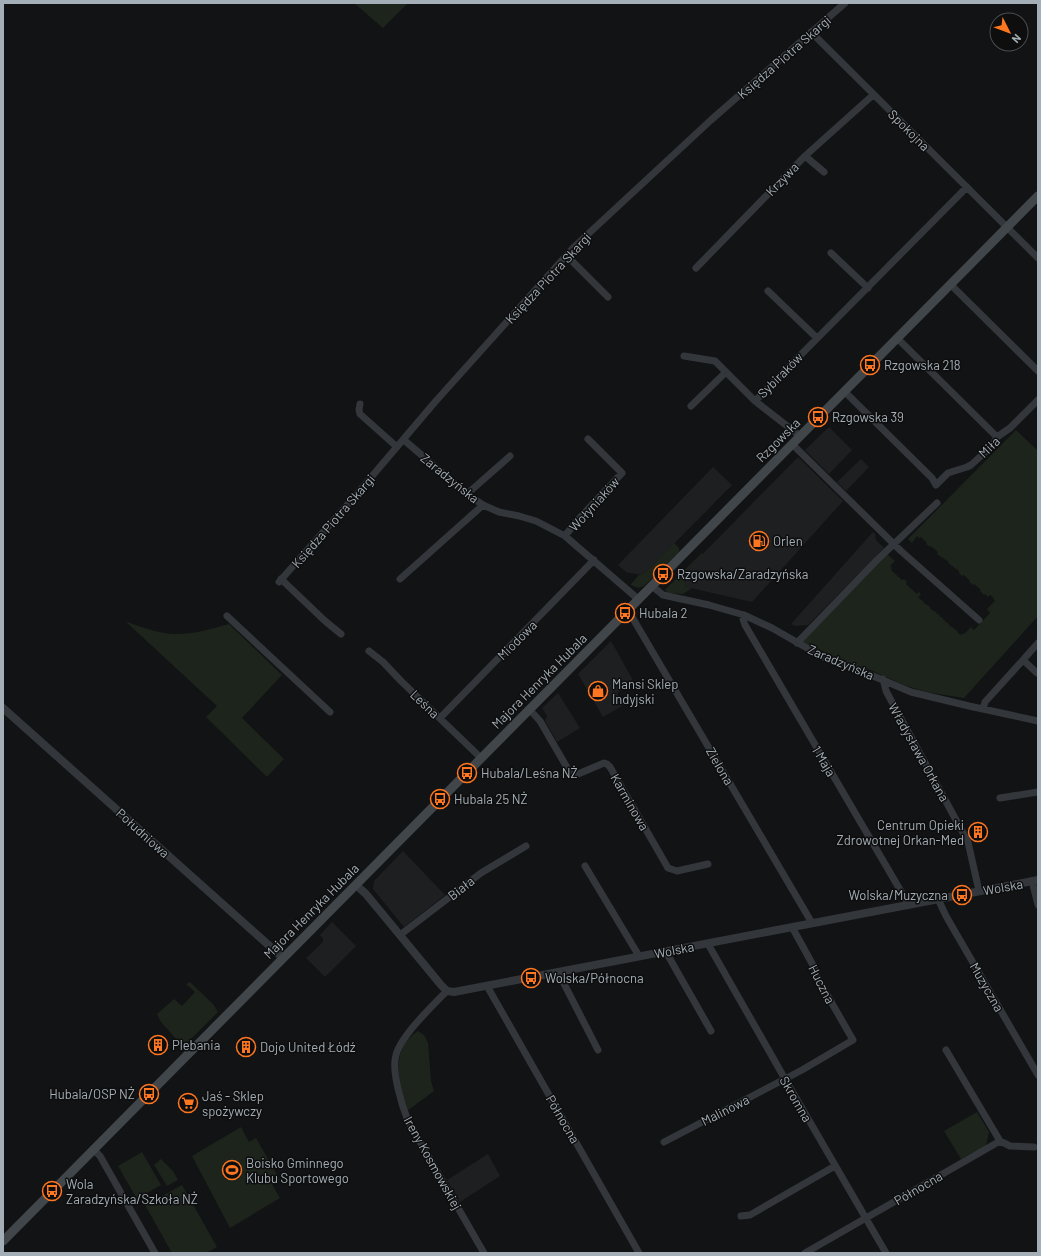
<svg xmlns="http://www.w3.org/2000/svg" width="1041" height="1256" font-family="Barlow,sans-serif">
<style>
.built{fill:#1e1f21}
.green{fill:#1d241c}
.lines{fill:none;stroke-linecap:round;stroke-linejoin:round}
.minor{stroke:#33363a;stroke-width:7}
.tertiary{stroke:#33363a;stroke-width:8}
.secondary{stroke:#41464a;stroke-width:9}
.labels{text-anchor:middle;dominant-baseline:central;stroke-width:3;stroke-linejoin:round;paint-order:stroke}
.street-label{font-size:13px;fill:#a3aeb6;stroke:#0e0e0f}
.poi-label{font-size:13px;fill:#a3aeb6;stroke:#0e0e0f;text-anchor:start}
</style>
<rect width="100%" height="100%" fill="#121314"/>
<path class="built" d="M829,427L852,450L829,474L805,450Z
M798,457L843,501L752,602L686,587L683,574Z
M861,459L869,467L846,491L837,482Z
M713,467L732,485L652,566L641,575L626,572L618,565Z
M873,532L875,534L876,540L884,548L808,625L795,626L791,624Z
M611,641L634,682L617,693L624,705L603,717L578,674Z
M558,693L580,728L557,742L545,721L547,716L542,708Z
M403,851L445,895L404,927L373,889L374,881Z
M332,922L356,946L325,977L306,958L323,942V939L320,935Z
M488,1154L500,1176L460,1202L447,1180Z"/>
<path class="green" d="M354,3H408L383,28Z
M1016,430L1038,451V616L964,698L926,692L904,685L866,668L825,656L803,642L806,638L887,554L895,561L890,566L892,568L891,570L902,580L904,579L907,582L906,584L917,594L919,592L921,594L918,597L921,600H922L925,604L929,606L928,607L929,606L932,610L936,612V613L940,615L939,616L943,618V620L944,619L946,623L947,622L950,626L954,628V629L958,631L957,632L961,635L963,633L964,634L971,627L974,630L990,613L987,609L995,601L993,599L994,598L990,595L988,597L985,594L984,595L980,591L981,590L974,584L973,585L969,582L970,581L964,575L962,576L959,573V571L948,563L949,562L937,554L938,552L931,546L930,547L926,544L927,543L921,537L919,538L917,536L912,543L908,539Z
M674,543L679,548V552L644,586L638,588L631,585V584L639,575H641L652,566Z
M702,553L703,554L683,574L686,587L692,588L683,594L668,593L665,590Z
M125,621C140,627 160,634 176,634C194,634 212,629 229,624L282,675L242,718L284,759L267,777L206,717L217,706Z
M190,982L213,1004L218,1012L186,1044L184,1042L178,1041L161,1022L157,1014L174,999L182,1006L195,992L186,984Z
M418,1031L424,1035L428,1043L431,1081L434,1091L407,1111C400,1084 388,1050 418,1031Z
M977,1112L989,1132L986,1146L961,1159L944,1131Z
M241,1127L249,1142L256,1138L280,1180L272,1184L280,1198L230,1228L192,1156Z
M142,1152L161,1185L137,1199L118,1166Z
M161,1159L173,1171L178,1180L167,1186L154,1165Z
M182,1185L217,1247L206,1253H172L145,1205Z"/>
<g class="lines">
<path class="minor" d="M811,32L1038,258
M805,156L824,172
M831,253L868,288
M567,256L608,297
M696,268L805,156L873,95
M950,284L1038,371
M768,291L817,338
M897,338L997,437
M684,356L715,361L755,401L800,436
M844,391L932,478L936,485L948,473L967,467L971,465L992,446L997,437L1010,428L1038,400
M755,401L967,187
M360,404L359,410L360,414L397,447
M691,406L726,372
M404,440L467,494L483,505L499,512L519,516L536,521L565,536L638,599
M792,444L901,551L979,620
M467,494L510,456
M565,536L575,523L622,473L588,439
M281,579L325,621L341,634
M400,579L483,505
M279,582L356,495L435,402L573,248L711,120L845,3
M652,586L663,595L709,605L744,615L772,628L821,656L835,662L859,670L911,692L969,706L1038,721
M626,611L632,617L812,923
M744,615L743,619L745,625L909,905
M227,616L330,712
M797,643L876,561L937,503
M369,651L383,662L401,681L481,758
M1023,660L1038,643
M883,679L886,691L968,842L979,891
M529,709L540,721L569,771L578,774L604,763L607,764L610,767L668,868L677,871L708,864
M983,709L985,702L1023,660L1037,673
M440,718L594,560
M1000,798L1038,792
M585,866L639,956
M1032,881L1038,905
M938,899L946,916L1038,1075
M400,935L481,873L526,846
M708,944L785,1079L886,1253
M666,952L711,1031
M558,972L598,1050
M487,986L639,1253
M447,991C432,1006 401,1036 396,1055C391,1070 402,1106 408,1121L484,1253
M946,1050L1000,1141L1010,1146L1034,1147
M664,1142L802,1070L853,1040L818,979L814,967L792,927
M93,1149L100,1156L155,1253
M741,1216L750,1215L835,1166
M805,1253L1000,1141"/>
<path class="tertiary" d="M3,708L283,958
M356,885L366,894L441,985L447,991L454,992L1038,880"/>
<path class="secondary" d="M3,1241L1038,196"/>
</g>
<defs>
<g id="bus-ring" transform="scale(1)"><circle r="9.5" fill="#0e0e0f" stroke="#ff7620" stroke-width="1.5"/><path d="M-5-6H5V4H4V6H2V4H-2V6H-4V4H-5ZM-3.5-4V0h7V-4ZM-3.5 1.2v1.5H-2V1.2ZM2 1.2v1.5H3.5V1.2Z" fill="#ff7620"/></g>
<g id="fuel-ring" transform="scale(1)"><circle r="9.5" fill="#0e0e0f" stroke="#ff7620" stroke-width="1.5"/><path d="M-5.5-6h7V0h2V4h1.3V-2.5L3-4.5l.8-.8L6-3V5H2.5V1h-1V6h-7ZM-4.2-4.7v3.2H.2V-4.7Z" fill="#ff7620"/></g>
<g id="shop-ring" transform="scale(1)"><circle r="9.5" fill="#0e0e0f" stroke="#ff7620" stroke-width="1.5"/><path d="M-5-2.5h2.3a2.7 3.5 0 0 1 5.4 0H5L5.5 6h-11ZM-1.5-2.5h3a1.5 2.3 0 0 0-3 0Z" fill="#ff7620"/></g>
<g id="building-ring" transform="scale(1)"><circle r="9.5" fill="#0e0e0f" stroke="#ff7620" stroke-width="1.5"/><path d="M-4-6H4V6H1V3H-1V6H-4ZM-2.5-4.3h1.7v1.8h-1.7ZM.8-4.3h1.7v1.8H.8ZM-2.5-1h1.7V.8h-1.7ZM.8-1h1.7V.8H.8Z" fill="#ff7620"/></g>
<g id="supermarket-ring" transform="scale(1)"><circle r="9.5" fill="#0e0e0f" stroke="#ff7620" stroke-width="1.5"/><path d="M-6-5.5h2.5l.6 2H6L4.5 2H-2.5L-4.4-4H-6ZM-1.5 3.2a1.3 1.3 0 1 0 .1 0ZM3 3.2a1.3 1.3 0 1 0 .1 0Z" fill="#ff7620"/></g>
<g id="stadium-ring" transform="scale(1)"><circle r="9.5" fill="#0e0e0f" stroke="#ff7620" stroke-width="1.5"/><path d="M0-5a6.5 5 0 1 0 0 10a6.5 5 0 1 0 0-10ZM-3.5-1.8h7v3.6h-7Z" fill="#ff7620"/></g>
</defs>
<g fill-rule="evenodd">
<use href="#bus-ring" x="870" y="365"/>
<use href="#bus-ring" x="818" y="417"/>
<use href="#fuel-ring" x="759" y="541"/>
<use href="#bus-ring" x="663" y="574"/>
<use href="#bus-ring" x="625" y="613"/>
<use href="#shop-ring" x="598" y="691"/>
<use href="#bus-ring" x="467" y="773"/>
<use href="#bus-ring" x="440" y="799"/>
<use href="#building-ring" x="978" y="832"/>
<use href="#bus-ring" x="962" y="895"/>
<use href="#bus-ring" x="531" y="978"/>
<use href="#building-ring" x="158" y="1045"/>
<use href="#building-ring" x="246" y="1047"/>
<use href="#bus-ring" x="149" y="1094"/>
<use href="#supermarket-ring" x="188" y="1103"/>
<use href="#stadium-ring" x="232" y="1170"/>
<use href="#bus-ring" x="52" y="1191"/>
</g>
<g class="labels">
<g class="street-label">
<text transform="translate(784 57) rotate(-41)">Księdza Piotra Skargi</text>
<text transform="translate(909 130) rotate(45)">Spokojna</text>
<text transform="translate(782 179) rotate(-46)">Krzywa</text>
<text transform="translate(548 278) rotate(-47)">Księdza Piotra Skargi</text>
<text transform="translate(780 375) rotate(-45)">Sybiraków</text>
<text transform="translate(778 440) rotate(-45)">Rzgowska</text>
<text transform="translate(989 447) rotate(-44)">Miła</text>
<text transform="translate(450 478) rotate(39)">Zaradzyńska</text>
<text transform="translate(594 504) rotate(-48)">Wołyniaków</text>
<text transform="translate(333 521) rotate(-49)">Księdza Piotra Skargi</text>
<text transform="translate(517 640) rotate(-45)">Miodowa</text>
<text transform="translate(841 662) rotate(23)">Zaradzyńska</text>
<text transform="translate(539 681) rotate(-45)">Majora Henryka Hubala</text>
<text transform="translate(425 704) rotate(44)">Leśna</text>
<text transform="translate(919 752) rotate(61)">Władysława Orkana</text>
<text transform="translate(824 761) rotate(59)">1 Maja</text>
<text transform="translate(720 766) rotate(60)">Zielona</text>
<text transform="translate(630 802) rotate(60)">Karminowa</text>
<text transform="translate(143 833) rotate(42)">Południowa</text>
<text transform="translate(1003 887) rotate(-10)">Wolska</text>
<text transform="translate(461 888) rotate(-38)">Biała</text>
<text transform="translate(311 911) rotate(-45)">Majora Henryka Hubala</text>
<text transform="translate(674 950) rotate(-11)">Wolska</text>
<text transform="translate(822 984) rotate(63)">Huczna</text>
<text transform="translate(987 987) rotate(60)">Muzyczna</text>
<text transform="translate(796 1099) rotate(60)">Skromna</text>
<text transform="translate(725 1110) rotate(-27)">Malinowa</text>
<text transform="translate(563 1119) rotate(60)">Północna</text>
<text transform="translate(433 1163) rotate(61)">Ireny Kosmowskiej</text>
<text transform="translate(918 1188) rotate(-30)">Północna</text>
</g>
<g class="poi-label">
<text x="884" y="365">Rzgowska 218</text>
<text x="832" y="417">Rzgowska 39</text>
<text x="773" y="541">Orlen</text>
<text x="677" y="574">Rzgowska/Zaradzyńska</text>
<text x="639" y="613">Hubala 2</text>
<text x="612" y="684">Mansi Sklep<tspan x="612" dy="15">Indyjski</tspan></text>
<text x="481" y="773">Hubala/Leśna NŻ</text>
<text x="454" y="799">Hubala 25 NŻ</text>
<text x="964" y="825" text-anchor="end">Centrum Opieki<tspan x="964" dy="15">Zdrowotnej Orkan-Med</tspan></text>
<text x="948" y="895" text-anchor="end">Wolska/Muzyczna</text>
<text x="545" y="978">Wolska/Północna</text>
<text x="172" y="1045">Plebania</text>
<text x="260" y="1047">Dojo United Łódź</text>
<text x="135" y="1094" text-anchor="end">Hubala/OSP NŻ</text>
<text x="202" y="1096">Jaś - Sklep<tspan x="202" dy="15">spożywczy</tspan></text>
<text x="246" y="1163">Boisko Gminnego<tspan x="246" dy="15">Klubu Sportowego</tspan></text>
<text x="66" y="1184">Wola<tspan x="66" dy="15">Zaradzyńska/Szkoła NŻ</tspan></text>
</g>
</g>
<rect width="1041" height="1256" fill="none" stroke="#a3aeb6" stroke-width="8"/>
<g transform="translate(1009 32) rotate(132)"><circle r="19" fill="#0e0e0f" stroke="#4a4e52"/>
<path d="M0-3L7 15L0 10L-7 15Z" fill="#ff7620"/>
<text y="-6" font-size="11" font-weight="bold" text-anchor="middle" fill="#a3aeb6">N</text>
</g>
</svg>
